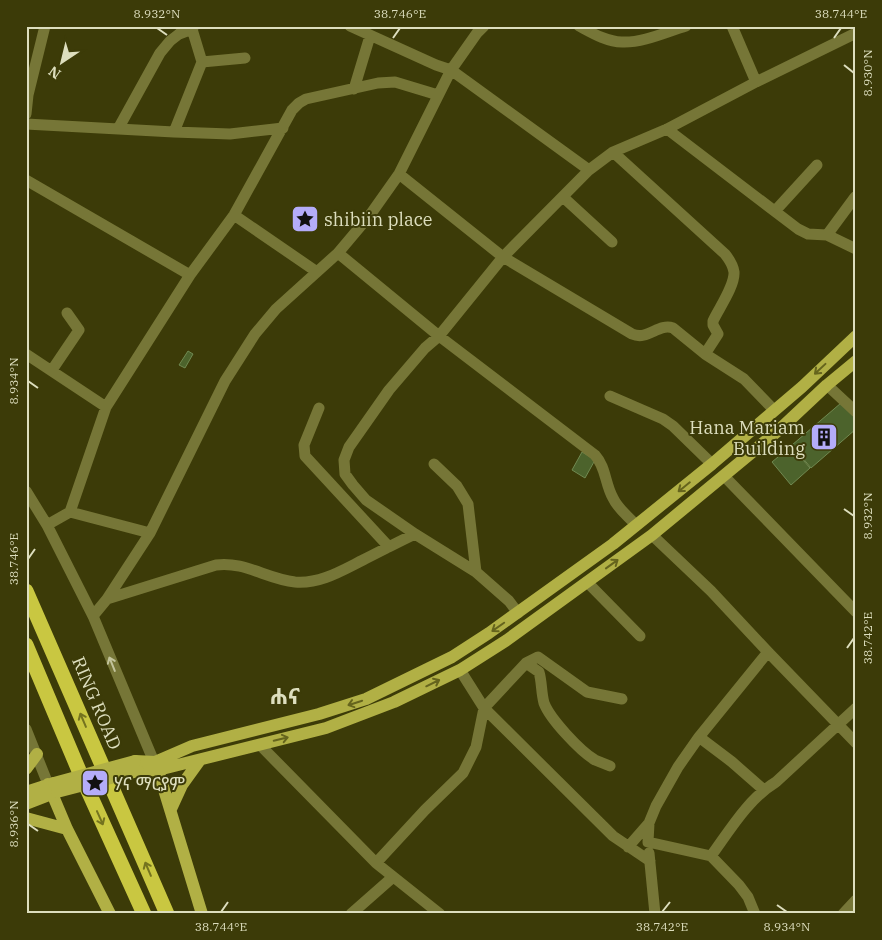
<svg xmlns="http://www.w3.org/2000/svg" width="882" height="940" font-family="'IBM Plex Serif','Noto Sans Ethiopic',serif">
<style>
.building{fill:#4c632c;stroke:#708951}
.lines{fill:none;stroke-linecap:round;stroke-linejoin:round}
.minor{stroke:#767637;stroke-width:11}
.major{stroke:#b1b045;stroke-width:12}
.highway{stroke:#c9c741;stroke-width:15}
.major-bridge{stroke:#b1b045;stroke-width:12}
.oneway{stroke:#65641d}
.oneway2{stroke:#c3c49c}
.oneway3{stroke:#74731f}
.ticks{fill:none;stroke:#dddebe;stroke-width:2}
.labels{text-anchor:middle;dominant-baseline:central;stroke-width:4;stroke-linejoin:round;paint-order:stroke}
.poi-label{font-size:18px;fill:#dddebe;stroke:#3c3b08;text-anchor:start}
.street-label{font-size:18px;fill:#dddebe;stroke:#3c3b08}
.district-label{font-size:22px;font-weight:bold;fill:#dddebe;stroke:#3c3b08}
.neatline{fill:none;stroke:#dddebe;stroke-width:2}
.ticks-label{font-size:12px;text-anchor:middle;fill:#dddebe}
</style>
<rect width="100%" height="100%" fill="#3c3b08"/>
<path class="building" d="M188,351L193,354L185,368L179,365Z
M841,403L856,419V429L811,468L792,445Z
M791,446L810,468L791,485L772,462Z
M582,452L595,460L585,478L572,470Z"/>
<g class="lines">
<path class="minor" d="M350,26L436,65L451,70L589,170
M579,26C592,33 607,42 622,42C643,43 666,32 686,26
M732,26L756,82
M202,62L245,58
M354,89L370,36
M26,114L28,95L45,26
M26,124L174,132L230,134L283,128
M118,129L160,53L170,41L179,34L192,29L194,26
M667,129L798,229L808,234L827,235L856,249
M174,132L202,62L192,29
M613,152L725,254C729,259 733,265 734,272C735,286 719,308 713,321V325L718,334L705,354
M399,174L503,257L632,334C648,341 658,323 673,328L705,354L744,379L774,410
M26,180L190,275
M563,197L612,242
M775,211L817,165
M234,215L317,272
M827,235L855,197
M338,253L439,336L595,455C606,467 605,484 613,498C618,509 628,516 636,525
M26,354L106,407
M52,370L79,330L67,313
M827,385L856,412
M610,396L663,419L673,426L712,464
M319,408L304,445L305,456L389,547
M434,464L457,486L468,504L476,572
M724,476L856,612
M26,491L47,525L93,616L157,769
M70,512L150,533
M47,525L70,512L106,407L190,275L234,215L292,110L299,103L306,99L378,83L395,82L438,95
M652,535L711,591L768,652L856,743
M587,582L640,636
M107,599L216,565C244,561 267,579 295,582C320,584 341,571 363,560C381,551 398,542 415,534
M518,613L509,601L476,572L415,534L366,500L353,485L345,474L344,460L349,447L389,390L425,348L439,336L503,257L589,170L613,152L667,129L756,82L856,33
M93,616L107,599L150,533L225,381L255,334L276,309L338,253L370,215L399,174L451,70L477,33L484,26
M526,663L539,672C542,682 541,692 544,703C550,719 580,751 595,760C600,762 605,764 610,766
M622,699L587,692L538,657L526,663L484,708L613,836L650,861
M26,729L48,784
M699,737L732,762L764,790
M260,745L376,863L440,914
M628,847L649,823
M649,853L655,914
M711,856C730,830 748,799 776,782L856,708
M376,863L425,810L463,773L476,747L484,708L460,670
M351,914L393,877
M755,914L748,897L739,885L711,856L648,842L649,823L656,806L678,767L699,737L768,652
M843,914L856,900"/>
<path class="major" d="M135,761L155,762L192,746L319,714L366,699L452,657L489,633L613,544L712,464L802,387L856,336
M26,769L37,754
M158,770L202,914
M138,771L158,770L326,728L394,702L460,670L507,640L652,535L779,430L827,385L856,361
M48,784L67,829L110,914
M26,792L54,783
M26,804L57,792
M171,809L182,785L200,760
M26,818L67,829"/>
<path class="highway" d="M26,591L167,914
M26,645L80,773L144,914"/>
<path class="major-bridge" d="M54,783L135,761
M57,792L138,771"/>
</g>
<defs><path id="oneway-shaft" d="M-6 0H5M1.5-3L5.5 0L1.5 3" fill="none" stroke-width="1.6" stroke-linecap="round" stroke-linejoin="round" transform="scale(1.25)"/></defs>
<g class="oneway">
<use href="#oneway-shaft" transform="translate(820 369) rotate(137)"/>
<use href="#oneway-shaft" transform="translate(684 487) rotate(141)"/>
<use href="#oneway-shaft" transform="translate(612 564) rotate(-36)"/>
<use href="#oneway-shaft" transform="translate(498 627) rotate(145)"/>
<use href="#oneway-shaft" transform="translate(433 683) rotate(-26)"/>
<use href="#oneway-shaft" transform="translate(355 703) rotate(162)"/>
<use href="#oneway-shaft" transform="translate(281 739) rotate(-14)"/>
</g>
<use class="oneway2" href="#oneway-shaft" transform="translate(112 664) rotate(-112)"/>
<g class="oneway3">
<use href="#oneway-shaft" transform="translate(83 720) rotate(-113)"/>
<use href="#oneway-shaft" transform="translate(100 818) rotate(66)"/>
<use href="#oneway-shaft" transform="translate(148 869) rotate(-113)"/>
</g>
<path class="ticks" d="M157,28L167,35M393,38L400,28M834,38L841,28M844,65L854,73M28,381L38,388M844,509L854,516M28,559L35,549M847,648L854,638M28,824L38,831M777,905L787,912M221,912L228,902M662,912L670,902"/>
<defs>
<g id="sight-square" transform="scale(1.4375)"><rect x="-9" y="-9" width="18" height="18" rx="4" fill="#b4acf9" stroke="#3c3b08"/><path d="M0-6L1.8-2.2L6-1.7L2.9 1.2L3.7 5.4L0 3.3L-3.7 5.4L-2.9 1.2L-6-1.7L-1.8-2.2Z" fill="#111"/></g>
<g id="building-square" transform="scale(1.4375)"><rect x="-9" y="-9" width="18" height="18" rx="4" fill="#b4acf9" stroke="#3c3b08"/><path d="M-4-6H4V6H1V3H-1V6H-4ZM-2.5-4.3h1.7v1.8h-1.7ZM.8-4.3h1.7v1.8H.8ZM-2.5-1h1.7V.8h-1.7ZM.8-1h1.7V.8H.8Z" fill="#111"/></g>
</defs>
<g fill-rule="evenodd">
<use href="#sight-square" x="305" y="219"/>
<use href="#building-square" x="824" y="437"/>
<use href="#sight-square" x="95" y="783"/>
</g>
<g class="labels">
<g class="poi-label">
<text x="324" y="219">shibiin place</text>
<text x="805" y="427" text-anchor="end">Hana Mariam<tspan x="805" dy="21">Building</tspan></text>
<text x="114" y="783">ሃና ማርያም</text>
</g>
<g class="street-label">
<text transform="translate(97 703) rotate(67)">RING ROAD</text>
</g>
<g class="district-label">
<text x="285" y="695">ሐና</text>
</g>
</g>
<rect width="882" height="940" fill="none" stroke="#3c3b08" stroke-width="55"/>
<g transform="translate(62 62) rotate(215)" stroke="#3c3b08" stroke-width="4" paint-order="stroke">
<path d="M0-4L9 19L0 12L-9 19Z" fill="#dddebe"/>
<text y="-8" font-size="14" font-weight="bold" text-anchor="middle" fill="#dddebe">N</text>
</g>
<rect x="28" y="28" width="826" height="884" class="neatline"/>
<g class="ticks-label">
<text x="157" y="18">8.932°N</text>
<text x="400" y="18">38.746°E</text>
<text x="841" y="18">38.744°E</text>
<text transform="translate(868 73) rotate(-90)" y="4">8.930°N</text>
<text transform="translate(14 381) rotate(-90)" y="4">8.934°N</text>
<text transform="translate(868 516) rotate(-90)" y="4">8.932°N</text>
<text transform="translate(14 559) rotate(-90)" y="4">38.746°E</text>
<text transform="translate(868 638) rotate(-90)" y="4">38.742°E</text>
<text transform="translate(14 824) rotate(-90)" y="4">8.936°N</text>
<text x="221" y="931">38.744°E</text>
<text x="662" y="931">38.742°E</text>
<text x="787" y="931">8.934°N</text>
</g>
</svg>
